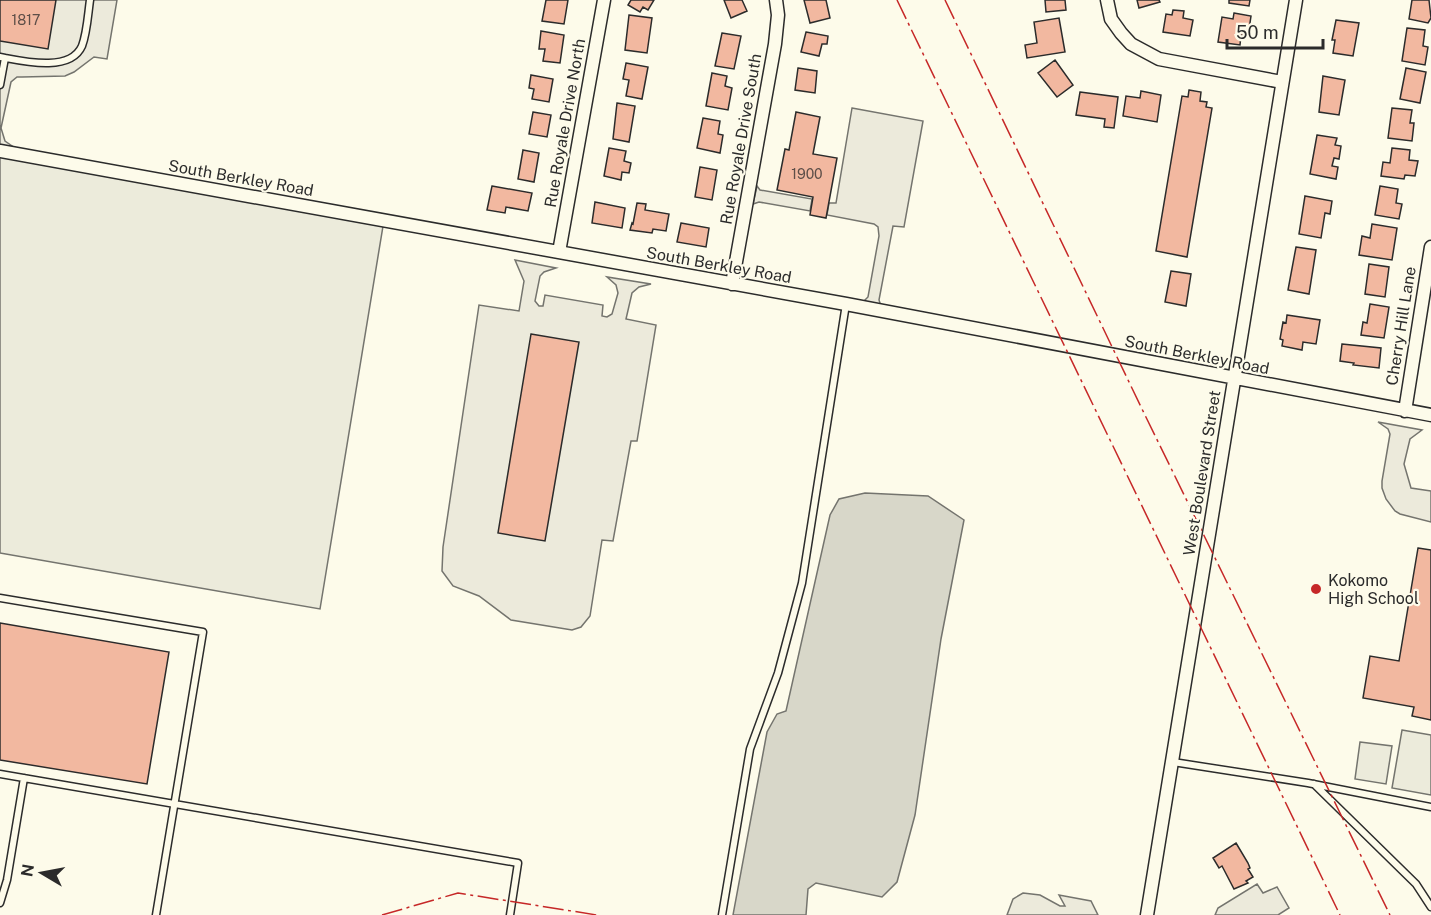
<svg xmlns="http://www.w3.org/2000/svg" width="1431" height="915" font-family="'Public Sans',sans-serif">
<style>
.green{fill:#ecebdb;stroke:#74746e;stroke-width:1.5}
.parking{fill:#eceadb;stroke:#74746e;stroke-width:1.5}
.water{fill:#d8d7c9;stroke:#74746e;stroke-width:1.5}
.building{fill:#f2b8a0;stroke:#2b2b2b;stroke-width:1.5}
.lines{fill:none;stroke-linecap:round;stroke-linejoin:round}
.lane-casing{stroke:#2b2b2b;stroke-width:9}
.street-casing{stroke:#2b2b2b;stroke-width:15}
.lane{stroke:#fdfbea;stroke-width:6}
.street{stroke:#fdfbea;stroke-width:12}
.power{stroke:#c62828;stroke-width:1.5;stroke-dasharray:21 4.5 3 4.5;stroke-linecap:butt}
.poi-dot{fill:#c62828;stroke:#fdfbea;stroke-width:2}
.labels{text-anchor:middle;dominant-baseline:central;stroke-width:4.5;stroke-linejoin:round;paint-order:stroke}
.number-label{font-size:14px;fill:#5d4e48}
.street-label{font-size:16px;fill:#2b2b2b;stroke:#fdfbea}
.poi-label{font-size:16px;fill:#2b2b2b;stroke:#fdfbea;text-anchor:start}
</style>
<rect width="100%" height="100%" fill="#fdfbea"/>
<path class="green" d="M0,151L384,220L320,609L0,553Z
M1402,730L1431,735V795L1392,788Z
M1360,742L1392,746L1386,784L1355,779Z"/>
<path class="parking" d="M0,0H117L107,59L94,57L74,72L65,76L22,77H17L11,82L1,128L5,141L18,150L0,147Z
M852,108L923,121L904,227L893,226L879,300L881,306L862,303L868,297L879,236L878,227L874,224L827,215L829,203H836Z
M757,186L760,190L812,199L810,211L759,202L753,204Z
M515,260L556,268L544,272L540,276L535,301L539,306H543L545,295L603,305L602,316L607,317L612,314L618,293L616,285L607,277L651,284L639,287L632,293L626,319L656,325L637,441H631L613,541L602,540L590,616L581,627L572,630L511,620L479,596L453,586L442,571L443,547L479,305L519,311L524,281Z
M1378,422L1422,430L1410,439L1404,464L1411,488L1431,491V522L1400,514L1395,511L1386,499L1382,488V481L1390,434L1388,429Z
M1257,884L1263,893L1277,887L1289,908L1278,915H1215L1218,908Z
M1023,893L1040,895L1060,906H1065L1059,895L1091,901L1098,915H1007L1013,899Z"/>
<path class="water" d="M865,493L928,496L964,520L941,639L915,815L897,882L882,897L816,883L808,889L806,915H733L767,732L777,714L786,711L830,515L839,499Z"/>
<path class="building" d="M0,0H56L48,49L0,41Z
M546,0H568L564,24L542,21Z
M631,0H654L648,10L643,7L640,12L628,5Z
M724,0H742L747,11L731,18Z
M804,0H826L830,18L810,23Z
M1045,0H1065L1066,10L1046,12Z
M1137,0H1159L1160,2L1139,8Z
M1229,0H1250L1249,6L1229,3Z
M1412,0H1429L1431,18L1428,23L1409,19Z
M1173,10L1184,11L1183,18L1193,20L1190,36L1163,32L1166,14L1172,15Z
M1234,13L1251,16L1248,36L1241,35L1240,45L1218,42L1222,17L1233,19Z
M629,15L652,18L647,53L625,50Z
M1059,18L1065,52L1027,58L1025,45L1037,43L1034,22Z
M1336,20L1359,23L1353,56L1333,53L1335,40H1332Z
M1407,28L1425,30L1423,46L1428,47L1425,65L1402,61Z
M541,31L564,35L560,63L543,61L545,49H539Z
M806,32L828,36L827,44H822L819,56L801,52Z
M722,33L741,36L734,69L715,66Z
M1055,60L1073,85L1057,97L1038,73Z
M626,63L648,67L642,99L626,96L629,80L623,79Z
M798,68L817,71L815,93L795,90Z
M1406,68L1426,72L1420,103L1400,99Z
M712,73L727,76L725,86L732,88L728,110L706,106Z
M531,75L553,79L549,102L532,99L534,89L529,88Z
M1323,76L1345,80L1339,115L1319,112Z
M1189,90L1201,92L1200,101L1207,102L1206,107L1212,108L1187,257L1156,251L1182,96L1188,97Z
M1141,91L1161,95L1157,122L1123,116L1126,96L1140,98Z
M1080,92L1118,97L1114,128L1104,127L1105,119L1076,115Z
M617,103L635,106L629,142L613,139Z
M1392,108L1412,110L1410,123H1414L1412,141L1388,138Z
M533,112L551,115L547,137L529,134Z
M796,112L820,117L813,154L837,158L826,218L810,215L813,197L777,190L785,149L789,150Z
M703,118L720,121L718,134L723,135L720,153L697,148Z
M1317,135L1337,138L1335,145L1341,146L1339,159L1334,158L1332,166L1338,167L1336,179L1310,174Z
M609,148L626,151L624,161L631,163L629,173L622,172L621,180L604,176Z
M1392,148L1410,150L1409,160L1418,161L1415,176L1405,175L1404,179L1381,176L1383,162L1390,163Z
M523,150L539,153L534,182L518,179Z
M700,167L717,170L712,200L695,197Z
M492,186L532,193L528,211L506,207L505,213L487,210Z
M1380,186L1398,189L1396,203L1402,204L1399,219L1375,215Z
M1305,196L1332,201L1330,214L1325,213L1321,238L1299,234Z
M595,202L625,208L622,228L592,223Z
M637,203L646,204L645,210L669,214L666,231L653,229L652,233L630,230L632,223L633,224Z
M681,223L709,228L706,247L677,242Z
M1372,224L1397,228L1392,260L1359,255L1362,236L1370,238Z
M1296,247L1316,250L1309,294L1288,290Z
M1369,264L1389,267L1385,297L1365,294Z
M1171,271L1191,274L1186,306L1165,302Z
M1370,304L1389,307L1384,338L1361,335L1363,322L1367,323Z
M1287,315L1320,320L1316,344L1303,342L1302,350L1282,346L1283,340L1280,339L1283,322L1286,323Z
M531,334L579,342L545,541L498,533Z
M1342,344L1381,348L1379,368L1353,365L1354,363L1340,361Z
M1418,548L1431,550V720L1412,716L1414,707L1363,698L1370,656L1399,661Z
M0,623L169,652L147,784L0,760Z
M1236,843L1248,863L1250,868L1248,869L1253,877L1246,881L1248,883L1234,889L1222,866L1219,868L1213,858Z"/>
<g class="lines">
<g class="lane-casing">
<path id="lane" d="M0,57C22,61 70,73 82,46C87,33 88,14 90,0
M0,85L5,58
M0,598L203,632L156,915
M1173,762L1308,783L1431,807
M0,774L518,863L510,915
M1314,784L1416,884L1431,907
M0,903L7,880L24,778
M722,915L750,749L778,673L802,583L846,304"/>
</g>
<g class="street-casing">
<path id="street" d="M1107,0L1111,19L1121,33L1131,44L1159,59L1282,82
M0,151L846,304L1431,415
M559,252L604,0
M732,284L775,44L778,15L776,0
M1405,411L1431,247
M1147,915L1296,0"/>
</g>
<use href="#lane" class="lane"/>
<use href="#street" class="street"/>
<path class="power" d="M897,0L1340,915
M945,0L1142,409L1390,915
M382,915L458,893L597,915"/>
</g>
<circle class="poi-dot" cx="1316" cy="589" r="6"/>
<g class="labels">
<g class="number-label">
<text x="26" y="20">1817</text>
<text x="807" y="174">1900</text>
</g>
<g class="street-label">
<text transform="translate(565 123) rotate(-80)">Rue Royale Drive North</text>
<text transform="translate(741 139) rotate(-80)">Rue Royale Drive South</text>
<text transform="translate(241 178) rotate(10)">South Berkley Road</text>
<text transform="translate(719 265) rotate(10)">South Berkley Road</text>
<text transform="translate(1401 326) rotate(-81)">Cherry Hill Lane</text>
<text transform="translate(1197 355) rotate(11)">South Berkley Road</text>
<text transform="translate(1202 473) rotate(-81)">West Boulevard Street</text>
</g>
<g class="poi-label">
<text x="1328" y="580">Kokomo<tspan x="1328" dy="18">High School</tspan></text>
</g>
</g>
<g transform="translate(42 873) rotate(280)" stroke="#fdfbea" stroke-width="4.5" paint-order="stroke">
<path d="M0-4.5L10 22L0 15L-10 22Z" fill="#2b2b2b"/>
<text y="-9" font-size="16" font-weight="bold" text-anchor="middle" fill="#2b2b2b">N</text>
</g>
<path d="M1227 39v9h96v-9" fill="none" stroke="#2b2b2b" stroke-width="3"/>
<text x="1236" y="39" font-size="18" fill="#2b2b2b" stroke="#fdfbea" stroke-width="4.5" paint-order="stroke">50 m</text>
</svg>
